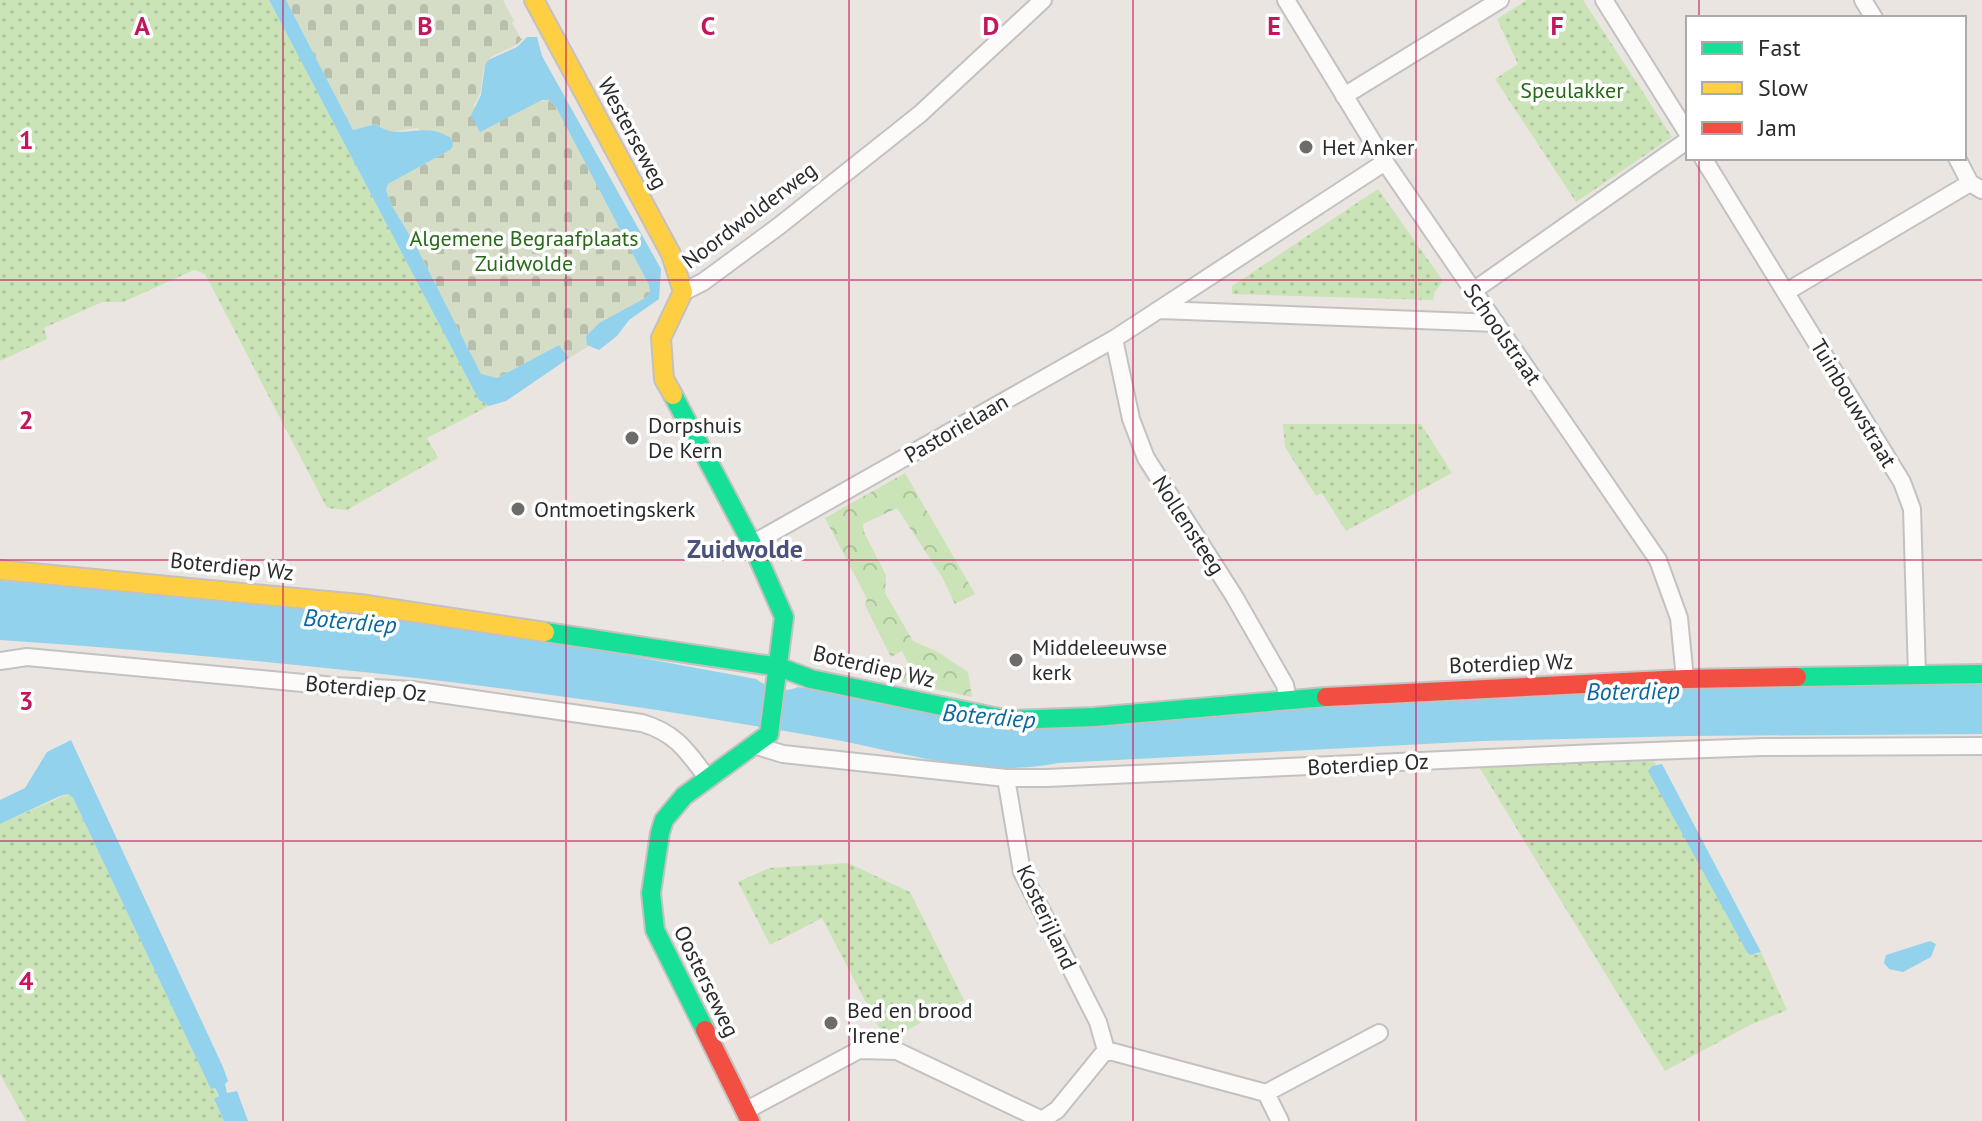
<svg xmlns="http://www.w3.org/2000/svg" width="1982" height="1121" font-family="'PT Sans',sans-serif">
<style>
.green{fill:url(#green-dots)}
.forest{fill:url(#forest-crowns)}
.cemetery{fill:url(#cemetery-stones)}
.water{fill:#93d2ec}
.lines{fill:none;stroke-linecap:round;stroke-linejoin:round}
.street-casing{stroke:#c3c1c1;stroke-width:20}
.fast-casing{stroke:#c3c1c1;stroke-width:22}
.slow-casing{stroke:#c3c1c1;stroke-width:22}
.jam-casing{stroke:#c3c1c1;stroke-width:22}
.street{stroke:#fcfbfa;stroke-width:16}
.fast{stroke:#16e098;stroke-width:18}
.slow{stroke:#ffcf43;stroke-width:18}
.jam{stroke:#f24e42;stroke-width:18}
.grid{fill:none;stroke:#c2185b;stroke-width:2;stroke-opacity:0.55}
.poi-dot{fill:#6e6c6a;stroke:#fff;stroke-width:3}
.labels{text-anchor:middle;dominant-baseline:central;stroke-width:7;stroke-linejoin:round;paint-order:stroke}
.park-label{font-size:22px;fill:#286919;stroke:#fff}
.street-label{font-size:22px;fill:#2b2b2b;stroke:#fff}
.poi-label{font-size:22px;fill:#2b2b2b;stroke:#fff;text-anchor:start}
.water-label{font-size:24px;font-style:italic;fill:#0b689e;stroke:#fff}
.quarter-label{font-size:26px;font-weight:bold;fill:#4a527c;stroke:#fff}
.grid-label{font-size:26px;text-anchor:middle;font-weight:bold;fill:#c2185b;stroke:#fff;stroke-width:7;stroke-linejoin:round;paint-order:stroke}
</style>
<defs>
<pattern id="green-dots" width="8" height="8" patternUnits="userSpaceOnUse" patternTransform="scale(2)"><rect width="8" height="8" fill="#cae4b8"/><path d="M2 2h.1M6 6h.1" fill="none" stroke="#aec49e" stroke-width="1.8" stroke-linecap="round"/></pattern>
<pattern id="forest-crowns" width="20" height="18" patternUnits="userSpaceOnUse" patternTransform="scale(2)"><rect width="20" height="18" fill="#cae4b8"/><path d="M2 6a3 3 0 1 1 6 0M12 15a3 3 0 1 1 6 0" fill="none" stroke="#aec49e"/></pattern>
<pattern id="cemetery-stones" width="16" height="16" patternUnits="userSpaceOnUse" patternTransform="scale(2)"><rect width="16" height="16" fill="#d5ddc7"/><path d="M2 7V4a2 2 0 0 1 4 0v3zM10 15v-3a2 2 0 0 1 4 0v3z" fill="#b7beab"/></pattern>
</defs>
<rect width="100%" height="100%" fill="#eae5e0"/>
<path class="green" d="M0,0H269L479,400L489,406L427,438L438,458L347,510L327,508L205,274L194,270L123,302H102L44,328L47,339L0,361Z
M1527,0H1583L1672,137L1576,202L1495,79L1518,64L1497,19Z
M1378,189L1443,281L1434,293L1433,300L1232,294V286Z
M1283,424H1421L1452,473L1346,531L1322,493L1316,496L1285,447Z
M1652,758L1656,765L1652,766L1756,955L1761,952L1787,1010L1750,1025L1665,1071L1479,767L1492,763Z
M68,794L73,798L211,1088H214L219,1097L214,1100L224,1121H26L0,1074V824Z
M848,863L910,892L964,1000L890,1039L884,1037L822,918L770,945L738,882L769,868Z"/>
<path class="forest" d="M905,473L975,594L955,604L942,577L897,508L863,524L864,532L886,575L885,593L913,641L938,652L968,672L972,697L903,682L898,671L909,665L902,651L891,657L865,605L867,599L825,518Z"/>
<path class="cemetery" d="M286,0H503L514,21L512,23L521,39L523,38C514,51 491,52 486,63C479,77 487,87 473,107L549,100L556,107L649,285L650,293L647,297L599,323L586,336L589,346L569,358L559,345L497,378L481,375L415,244L392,206L386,190L388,184L450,150L417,128L390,132L376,124L353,130Z"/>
<path class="water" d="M269,0H286L353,130L376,124C400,143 421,119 451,138L453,146L450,150L388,184L386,190L392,206L415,244L481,374L497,378L559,345L569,358L506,401L489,406L479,400Z
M527,37H537L542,56L661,269L659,299L629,320L617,336L599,350L587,345L586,336L599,323L647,297L650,293L649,285L556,107L549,100H542L480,132L471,115L481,95L485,65L488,60L517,47Z
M0,581L242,601L485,629L756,679C771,689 781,694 798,687L969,720L1630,691L1982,683V734L1686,736L1483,741L1058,763C986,778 912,755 842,741C781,730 719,720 657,710C439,677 220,655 0,640Z
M71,740L223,1067L228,1081L225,1084L227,1093L237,1091L248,1121H224L214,1099L219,1096L215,1088L211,1089L73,798L68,794L60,796L0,824V800L25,788L47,752Z
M1662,764L1761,952L1750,955L1747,952L1648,771L1652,766Z
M1930,941L1936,944L1931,957L1903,972L1889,969L1884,963L1886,955Z"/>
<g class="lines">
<g class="street-casing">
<path id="street" d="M1286,0L1385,162L1658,560L1679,618L1685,679
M1604,0L1688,134
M1863,0L1874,18
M1344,96L1500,0
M1703,158L1902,482L1912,509L1917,675
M1957,158L1970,183
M1473,291L1688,140
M683,292L703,282L779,226L920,114L1043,0
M1786,292L1970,183L1982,190
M1159,310L1496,323
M1114,339L1131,419L1146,458L1234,596L1285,685L1288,700
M752,544L1114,339L1385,162
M0,661L27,657L335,686L412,690L642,723C676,733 687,751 708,779
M757,746L783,754L1006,778H1047L1597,753L1762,747L1982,746
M1006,778L1022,872L1098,1022L1106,1050
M1266,1093L1280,1121
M745,1111L859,1050L897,1051L1042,1120
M1042,1120L1057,1110L1106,1050L1266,1093L1379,1033"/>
</g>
<g class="fast-casing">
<path id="fast" d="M673,395L752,544L784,617L769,734L684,796L664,820L660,833L651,893L655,930L705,1030
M545,632L779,667L811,679L1009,720L1094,717L1326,697
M1797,677L1982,674"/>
</g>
<g class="slow-casing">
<path id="slow" d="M534,0L671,254L683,292L661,338L664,379L673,395
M0,570L360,604L545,632"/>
</g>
<g class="jam-casing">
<path id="jam" d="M1326,697L1685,679L1797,677
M705,1030L750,1121"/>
</g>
<use href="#street" class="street"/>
<use href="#fast" class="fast"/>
<use href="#slow" class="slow"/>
<use href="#jam" class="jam"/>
</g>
<path class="grid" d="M283,0V1121M566,0V1121M849,0V1121M1133,0V1121M1416,0V1121M1699,0V18M1699,158V1121M0,280H1982M0,560H1982M0,841H1982"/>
<g class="poi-dot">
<circle cx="1306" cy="147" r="8"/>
<circle cx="632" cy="438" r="8"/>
<circle cx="518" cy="509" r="8"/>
<circle cx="1016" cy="660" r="8"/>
<circle cx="831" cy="1023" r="8"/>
</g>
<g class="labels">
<g class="park-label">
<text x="1572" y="90">Speulakker</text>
<text x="524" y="238">Algemene Begraafplaats<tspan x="524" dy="25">Zuidwolde</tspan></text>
</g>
<g class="street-label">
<text transform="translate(633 133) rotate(62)">Westerseweg</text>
<text transform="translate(749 215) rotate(-37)">Noordwolderweg</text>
<text transform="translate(1503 334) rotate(55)">Schoolstraat</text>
<text transform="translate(1854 403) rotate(59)">Tuinbouwstraat</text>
<text transform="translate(956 428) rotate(-30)">Pastorielaan</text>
<text transform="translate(1189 525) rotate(57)">Nollensteeg</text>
<text transform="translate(232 566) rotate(6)">Boterdiep Wz</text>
<text transform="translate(1511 663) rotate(-2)">Boterdiep Wz</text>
<text transform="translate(874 666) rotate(13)">Boterdiep Wz</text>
<text transform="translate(366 688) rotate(5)">Boterdiep Oz</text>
<text transform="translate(1368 764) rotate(-3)">Boterdiep Oz</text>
<text transform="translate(1047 917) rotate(65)">Kosterijland</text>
<text transform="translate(707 981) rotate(64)">Oosterseweg</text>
</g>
<g class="poi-label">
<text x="1322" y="147">Het Anker</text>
<text x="648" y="425">Dorpshuis<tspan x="648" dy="25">De Kern</tspan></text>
<text x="534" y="509">Ontmoetingskerk</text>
<text x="1032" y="647">Middeleeuwse<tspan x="1032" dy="25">kerk</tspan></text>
<text x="847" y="1010">Bed en brood<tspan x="847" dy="25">'Irene'</tspan></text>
</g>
<g class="water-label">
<text transform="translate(350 621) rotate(5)">Boterdiep</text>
<text transform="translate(1633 691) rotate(-1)">Boterdiep</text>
<text transform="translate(989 716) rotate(5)">Boterdiep</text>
</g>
<g class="quarter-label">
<text x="745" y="548">Zuidwolde</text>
</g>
</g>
<g class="grid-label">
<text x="142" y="35">A</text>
<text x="425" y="35">B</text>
<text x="708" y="35">C</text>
<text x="991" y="35">D</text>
<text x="1274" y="35">E</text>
<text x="1557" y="35">F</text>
<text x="26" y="149">1</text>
<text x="26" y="429">2</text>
<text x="26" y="710">3</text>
<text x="26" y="990">4</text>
</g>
<rect x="1686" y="16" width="280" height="144" fill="#ffffff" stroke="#aaaaaa" stroke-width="2"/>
<rect x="1702" y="42" width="40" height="12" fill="#16e098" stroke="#aaaaaa" stroke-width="2"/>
<text x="1758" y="56" font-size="24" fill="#2b2b2b">Fast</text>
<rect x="1702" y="82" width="40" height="12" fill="#ffcf43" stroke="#aaaaaa" stroke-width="2"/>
<text x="1758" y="96" font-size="24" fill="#2b2b2b">Slow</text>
<rect x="1702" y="122" width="40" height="12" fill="#f24e42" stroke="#aaaaaa" stroke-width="2"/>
<text x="1758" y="136" font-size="24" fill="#2b2b2b">Jam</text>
</svg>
